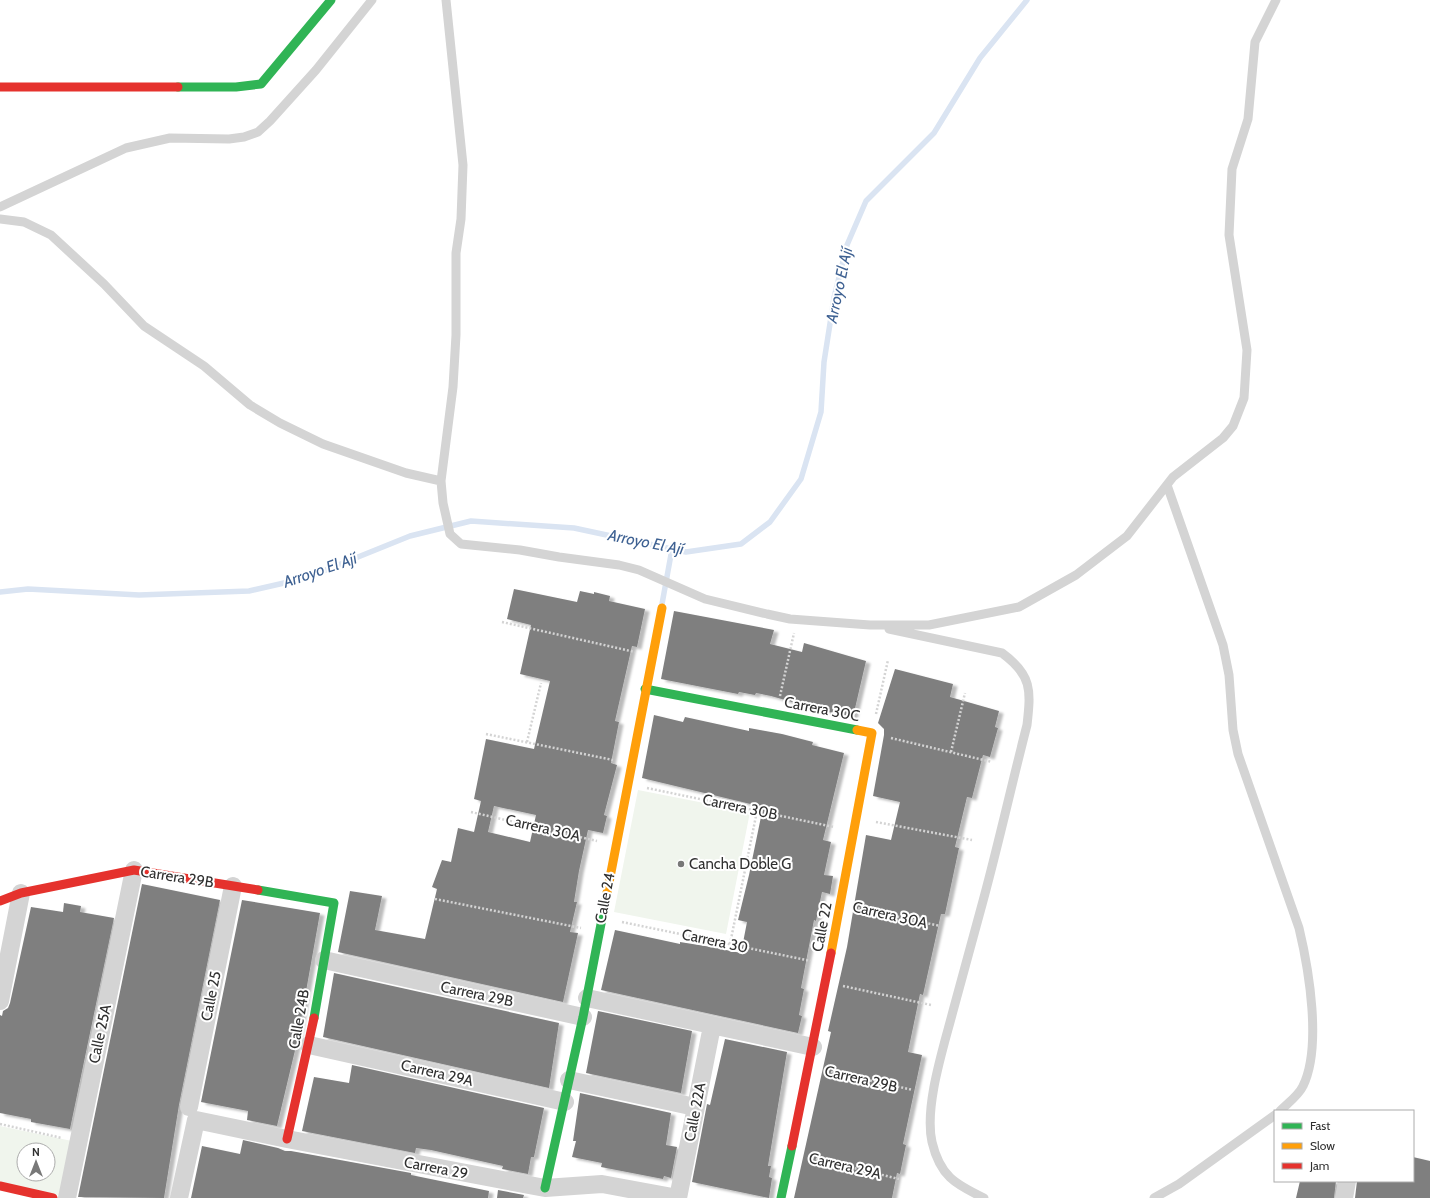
<svg xmlns="http://www.w3.org/2000/svg" width="1430" height="1198" font-family="Cabin,sans-serif">
<style>
.green{fill:#f0f5ed;fill-rule:evenodd}
.lines{fill:none;stroke-linecap:round;stroke-linejoin:round}
.stream{stroke:#dae4f2;stroke-width:5.5}
.building{fill:#7f7f7f;fill-rule:evenodd;filter:url(#shadow)}
.path{stroke:#d4d4d4;stroke-width:2.5;stroke-dasharray:2 2;stroke-linecap:butt}
.lane{stroke:#d4d4d4;stroke-width:9}
.street{stroke:#d4d4d4;stroke-width:18}
.fast{stroke:#30b455;stroke-width:9}
.slow{stroke:#ff9f0a;stroke-width:9}
.jam{stroke:#e5322d;stroke-width:9}
.poi-dot{fill:#787878;stroke:#fff;stroke-width:1.5}
.labels{text-anchor:middle;dominant-baseline:central;stroke-width:4;stroke-linejoin:round;paint-order:stroke}
.street-label{font-size:15px;fill:#303030;stroke:#fff}
.poi-label{font-size:15px;fill:#303030;stroke:#fff;text-anchor:start}
.water-label{font-size:16px;font-style:italic;fill:#3e6192;stroke:#fff}
</style>
<defs>
<filter id="shadow"><feDropShadow dx="4.5" dy="2.5" stdDeviation="1" flood-color="#0004"/></filter>
</defs>
<rect width="100%" height="100%" fill="#fff"/>
<path class="green" d="M638,790L750,812L726,934L614,912Z
M0,1126L72,1141L61,1196L0,1182ZM24,1150H48V1174H24Z"/>
<g class="lines">
<path class="stream" d="M0,592L28,589L139,595L249,591L306,578L410,536L471,521L574,528L686,552L741,544L770,522L801,479L821,412L824,362L834,298L847,245L866,201L934,133L980,58L1027,0
M662,604L672,549"/>
</g>
<path class="building" d="M514,589L577,602L580,591L594,594V592L610,596L609,601L645,609L637,647L632,646L615,721L619,722L611,763L617,765L604,815L607,816L603,833L588,830L579,871L574,902H577L570,932L578,933L563,1002L338,952L350,891L382,896L375,930L425,939L437,889L432,887L442,860L451,862L458,828L474,832L481,801L474,799L486,739L534,749L550,681L520,674L531,625L507,619ZM494,806L536,815L530,842L488,832Z
M674,611L774,630L770,644L802,652L804,643L866,661L853,717L824,711L771,696L756,693L755,695L739,692L738,694L661,679Z
M895,669L953,684L950,697L999,711L995,727L998,728L990,757L983,755L972,798L967,797L955,847L959,848L945,914H941L923,995L920,994L908,1052L922,1055L903,1144L906,1145L900,1174L897,1173L892,1198H794L831,1032L828,1031L847,947L866,835L891,840L900,802L873,796L884,735V729L878,723Z
M654,715L683,722L685,717L749,731V728L782,734L813,742L812,745L844,753L823,840L831,842L824,875L833,876L830,894L822,892L816,921L814,920L801,988L804,989L799,1015L802,1016L798,1033L601,990L615,930L680,944V942L711,947L741,953L747,922L738,920L749,875L763,807L642,778Z
M142,884L220,900L179,1105L164,1198L78,1197Z
M242,900L320,913L297,1042L277,1126L247,1120L248,1111L201,1102Z
M64,903L81,906L80,912L114,918L70,1129L31,1122V1119L0,1113V1015L2,1016L3,1011L8,1008L10,1003L31,907L63,912Z
M334,973L559,1023L549,1088L323,1037Z
M598,1011L692,1031L681,1093L586,1073Z
M725,1039L787,1052L768,1166H771L769,1177L772,1178L769,1198L692,1182L707,1104L710,1105Z
M352,1065L544,1108L534,1157H531L528,1174L502,1169L503,1166L431,1150L416,1148L415,1153L302,1131L314,1077L349,1083Z
M580,1093L671,1113L666,1145L677,1147L671,1178L664,1176L663,1179L601,1167L602,1163L572,1157L576,1141H573Z
M243,1140L278,1148L285,1151H291L411,1173V1175L489,1191L488,1198H191L202,1146L240,1154Z
M1413,1157L1430,1161V1198H1355L1357,1181H1413Z
M1300,1181H1336L1334,1198H1296Z
M498,1190L524,1195L523,1198H497Z"/>
<g class="lines">
<path class="path" d="M502,622L635,652
M780,696L794,633
M876,714L888,660
M486,734L613,760
M891,738L992,762
M527,742L541,683
M951,752L965,693
M647,788L834,827
M471,812L597,841
M876,822L972,840
M435,899L581,928
M858,908L940,926
M622,922L811,961
M730,944L757,811
M843,986L931,1005
M827,1071L913,1090
M0,1124L62,1138
M808,1157L899,1179"/>
<path class="lane" d="M446,0L463,165L461,219L456,253V335L453,387L441,481L443,503L450,534L461,544L520,550L559,557L619,565L639,570L705,599L767,614L790,619L870,625H929L1019,607L1076,575L1127,536L1173,477L1223,438L1233,426L1244,398L1247,350L1229,235L1232,169L1248,119L1255,42L1276,0
M0,207L126,148L170,138L229,139L244,137L258,132L270,121L316,70L372,0
M0,219L24,222L51,235L104,284L144,326L204,366L250,405L280,423L323,444L406,473L441,481
M1167,485L1223,645L1229,675L1233,730L1238,754L1299,928C1309,970 1322,1047 1303,1086C1299,1095 1287,1104 1280,1111
M889,629L1002,653C1032,675 1031,690 1027,725C1012,783 999,842 983,901C973,937 963,974 953,1011C944,1046 924,1106 932,1142C940,1176 955,1184 984,1198
M1154,1198L1179,1184L1275,1115"/>
<path class="street" d="M324,960L583,1017
M587,998L813,1047
M0,1001L21,893
M309,1045L565,1102
M569,1080L695,1107
M189,1107L233,886
M67,1198L134,870
M179,1198L196,1120L287,1139L545,1188L602,1184L678,1198
M678,1198L712,1026
M1344,1198L1347,1181"/>
<path class="fast" d="M178,87H236L261,84L331,0
M645,689L857,730
M258,890L334,903L314,1018
M545,1188L583,1017L607,893
M781,1198L792,1146"/>
<path class="slow" d="M607,893L662,608
M831,953L872,733L857,730"/>
<path class="jam" d="M0,87H178
M0,901L21,893L134,870L258,890
M287,1139L314,1018
M792,1146L831,953
M0,1186L53,1198"/>
</g>
<circle class="poi-dot" cx="681" cy="864" r="4"/>
<g class="labels">
<g class="street-label">
<text transform="translate(822 709) rotate(11)">Carrera 30C</text>
<text transform="translate(740 807) rotate(12)">Carrera 30B</text>
<text transform="translate(543 828) rotate(13)">Carrera 30A</text>
<text transform="translate(177 877) rotate(9)">Carrera 29B</text>
<text transform="translate(605 898) rotate(-79)">Calle 24</text>
<text transform="translate(890 915) rotate(13)">Carrera 30A</text>
<text transform="translate(822 927) rotate(-79)">Calle 22</text>
<text transform="translate(715 941) rotate(12)">Carrera 30</text>
<text transform="translate(477 994) rotate(12)">Carrera 29B</text>
<text transform="translate(211 996) rotate(-79)">Calle 25</text>
<text transform="translate(299 1019) rotate(-80)">Calle 24B</text>
<text transform="translate(100 1034) rotate(-78)">Calle 25A</text>
<text transform="translate(437 1073) rotate(13)">Carrera 29A</text>
<text transform="translate(861 1079) rotate(13)">Carrera 29B</text>
<text transform="translate(695 1112) rotate(-79)">Calle 22A</text>
<text transform="translate(845 1166) rotate(13)">Carrera 29A</text>
<text transform="translate(436 1168) rotate(11)">Carrera 29</text>
</g>
<g class="poi-label">
<text x="689" y="864">Cancha Doble G</text>
</g>
<g class="water-label">
<text transform="translate(839 285) rotate(-78)">Arroyo El Ají</text>
<text transform="translate(646 542) rotate(11)">Arroyo El Ají</text>
<text transform="translate(320 570) rotate(-19)">Arroyo El Ají</text>
</g>
</g>
<rect x="1274" y="1110" width="140" height="72" fill="#ffffff" stroke="#acacac"/>
<rect x="1282" y="1123" width="20" height="6" fill="#30b455" stroke="#acacac"/>
<text x="1310" y="1130" font-size="12" fill="#303030">Fast</text>
<rect x="1282" y="1143" width="20" height="6" fill="#ff9f0a" stroke="#acacac"/>
<text x="1310" y="1150" font-size="12" fill="#303030">Slow</text>
<rect x="1282" y="1163" width="20" height="6" fill="#e5322d" stroke="#acacac"/>
<text x="1310" y="1170" font-size="12" fill="#303030">Jam</text>
<g transform="translate(36 1162)"><circle r="19" fill="#ffffff" stroke="#acacac"/>
<path d="M0-3L7 15L0 10L-7 15Z" fill="#787878"/>
<text y="-6" font-size="11" font-weight="bold" text-anchor="middle" fill="#303030">N</text>
</g>
</svg>
